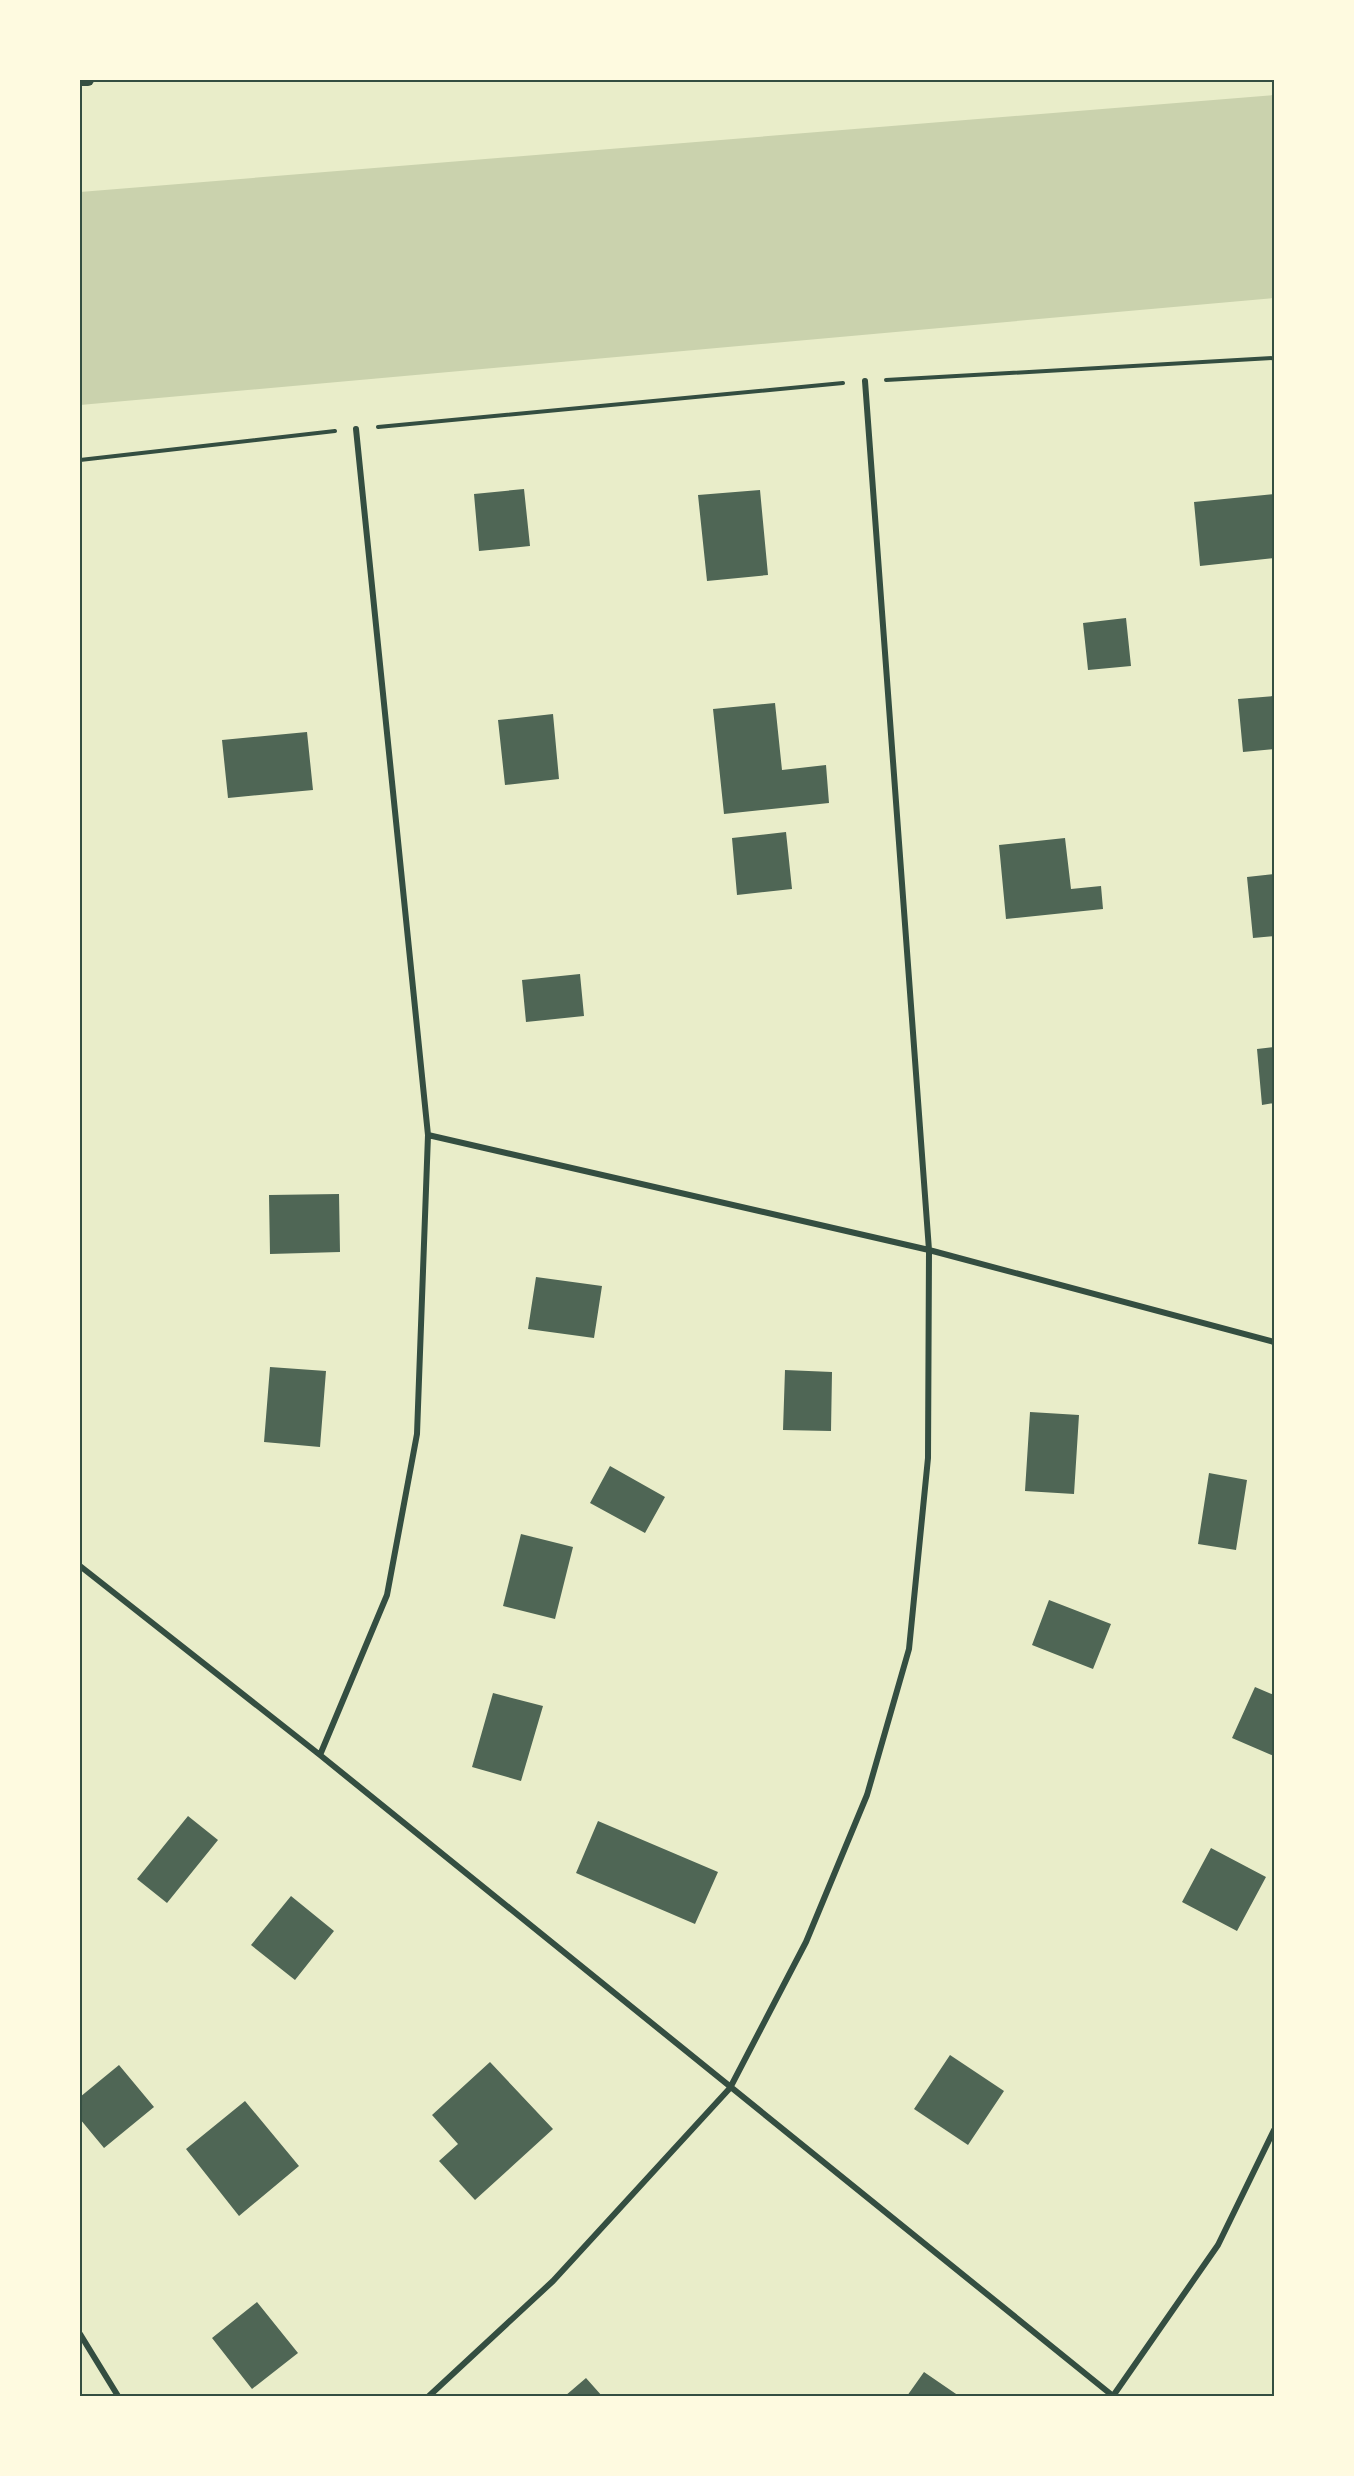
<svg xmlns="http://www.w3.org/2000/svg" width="1354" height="2476" font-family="Merriweather,serif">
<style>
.green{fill:#cad2ad}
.building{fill:#4f6655}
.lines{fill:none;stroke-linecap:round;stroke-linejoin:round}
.path{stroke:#344e41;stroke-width:4}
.minor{stroke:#344e41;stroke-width:6}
.secondary{stroke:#344e41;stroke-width:12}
.neatline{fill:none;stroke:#344e41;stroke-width:2}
</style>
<rect width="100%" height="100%" fill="#e9edc9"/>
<path class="green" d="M1274,95V298L80,405V192Z"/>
<path class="building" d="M524,489L530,546L479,551L474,494Z
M760,490L768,575L707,581L698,495Z
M1274,494V558L1200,566L1194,502Z
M1126,618L1131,666L1088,670L1083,623Z
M1274,696V749L1243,752L1238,699Z
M775,703L782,770L826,765L829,803L724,814L713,709Z
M553,714L559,779L505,785L498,720Z
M307,732L313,790L228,798L222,740Z
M786,832L792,889L737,895L732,838Z
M1065,838L1071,889L1101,886L1103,909L1006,919L999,845Z
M1274,874V936L1253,938L1247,877Z
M580,974L584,1016L526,1022L522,980Z
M1274,1047V1103L1262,1105L1257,1049Z
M339,1194L340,1252L270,1254L269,1195Z
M536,1277L602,1286L594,1338L528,1329Z
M270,1367L326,1371L320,1447L264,1442Z
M785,1370L832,1372L831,1431L783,1430Z
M1030,1412L1079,1415L1074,1494L1025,1491Z
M610,1466L665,1497L645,1533L590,1503Z
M1209,1473L1247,1480L1236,1550L1198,1544Z
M521,1534L573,1547L555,1619L503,1606Z
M1049,1600L1111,1624L1093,1669L1032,1645Z
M1255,1687L1274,1695V1756L1232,1738Z
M493,1693L543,1706L521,1781L472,1767Z
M188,1816L218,1840L167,1903L137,1879Z
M598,1821L718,1872L695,1924L576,1873Z
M1211,1848L1266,1877L1237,1931L1182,1902Z
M291,1896L334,1931L295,1980L251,1945Z
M950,2055L1004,2091L968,2145L914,2109Z
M490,2062L553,2129L475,2200L439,2161L458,2144L432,2115Z
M119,2065L154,2107L104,2148L80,2119V2097Z
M245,2101L299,2166L239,2216L186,2149Z
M257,2302L298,2353L252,2389L212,2338Z
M924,2372L959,2396H907Z
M586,2378L602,2396H565Z"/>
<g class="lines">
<path class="path" d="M886,380L1274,358
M378,427L843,383
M80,460L335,431"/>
<path class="minor" d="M428,1135L929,1250L1274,1342
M80,1566L320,1755L1113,2396
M320,1755L387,1595L417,1434L428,1135L356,429
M80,2334L118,2396
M429,2396L553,2281L730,2088L806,1942L867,1795L909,1649L928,1458L929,1250L865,381
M1113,2396L1218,2245L1274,2130"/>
<path class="secondary" d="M80,80H88"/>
</g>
<rect width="1354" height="2476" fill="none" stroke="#fefae0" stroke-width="162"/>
<rect x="81" y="81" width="1192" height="2314" class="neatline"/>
</svg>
